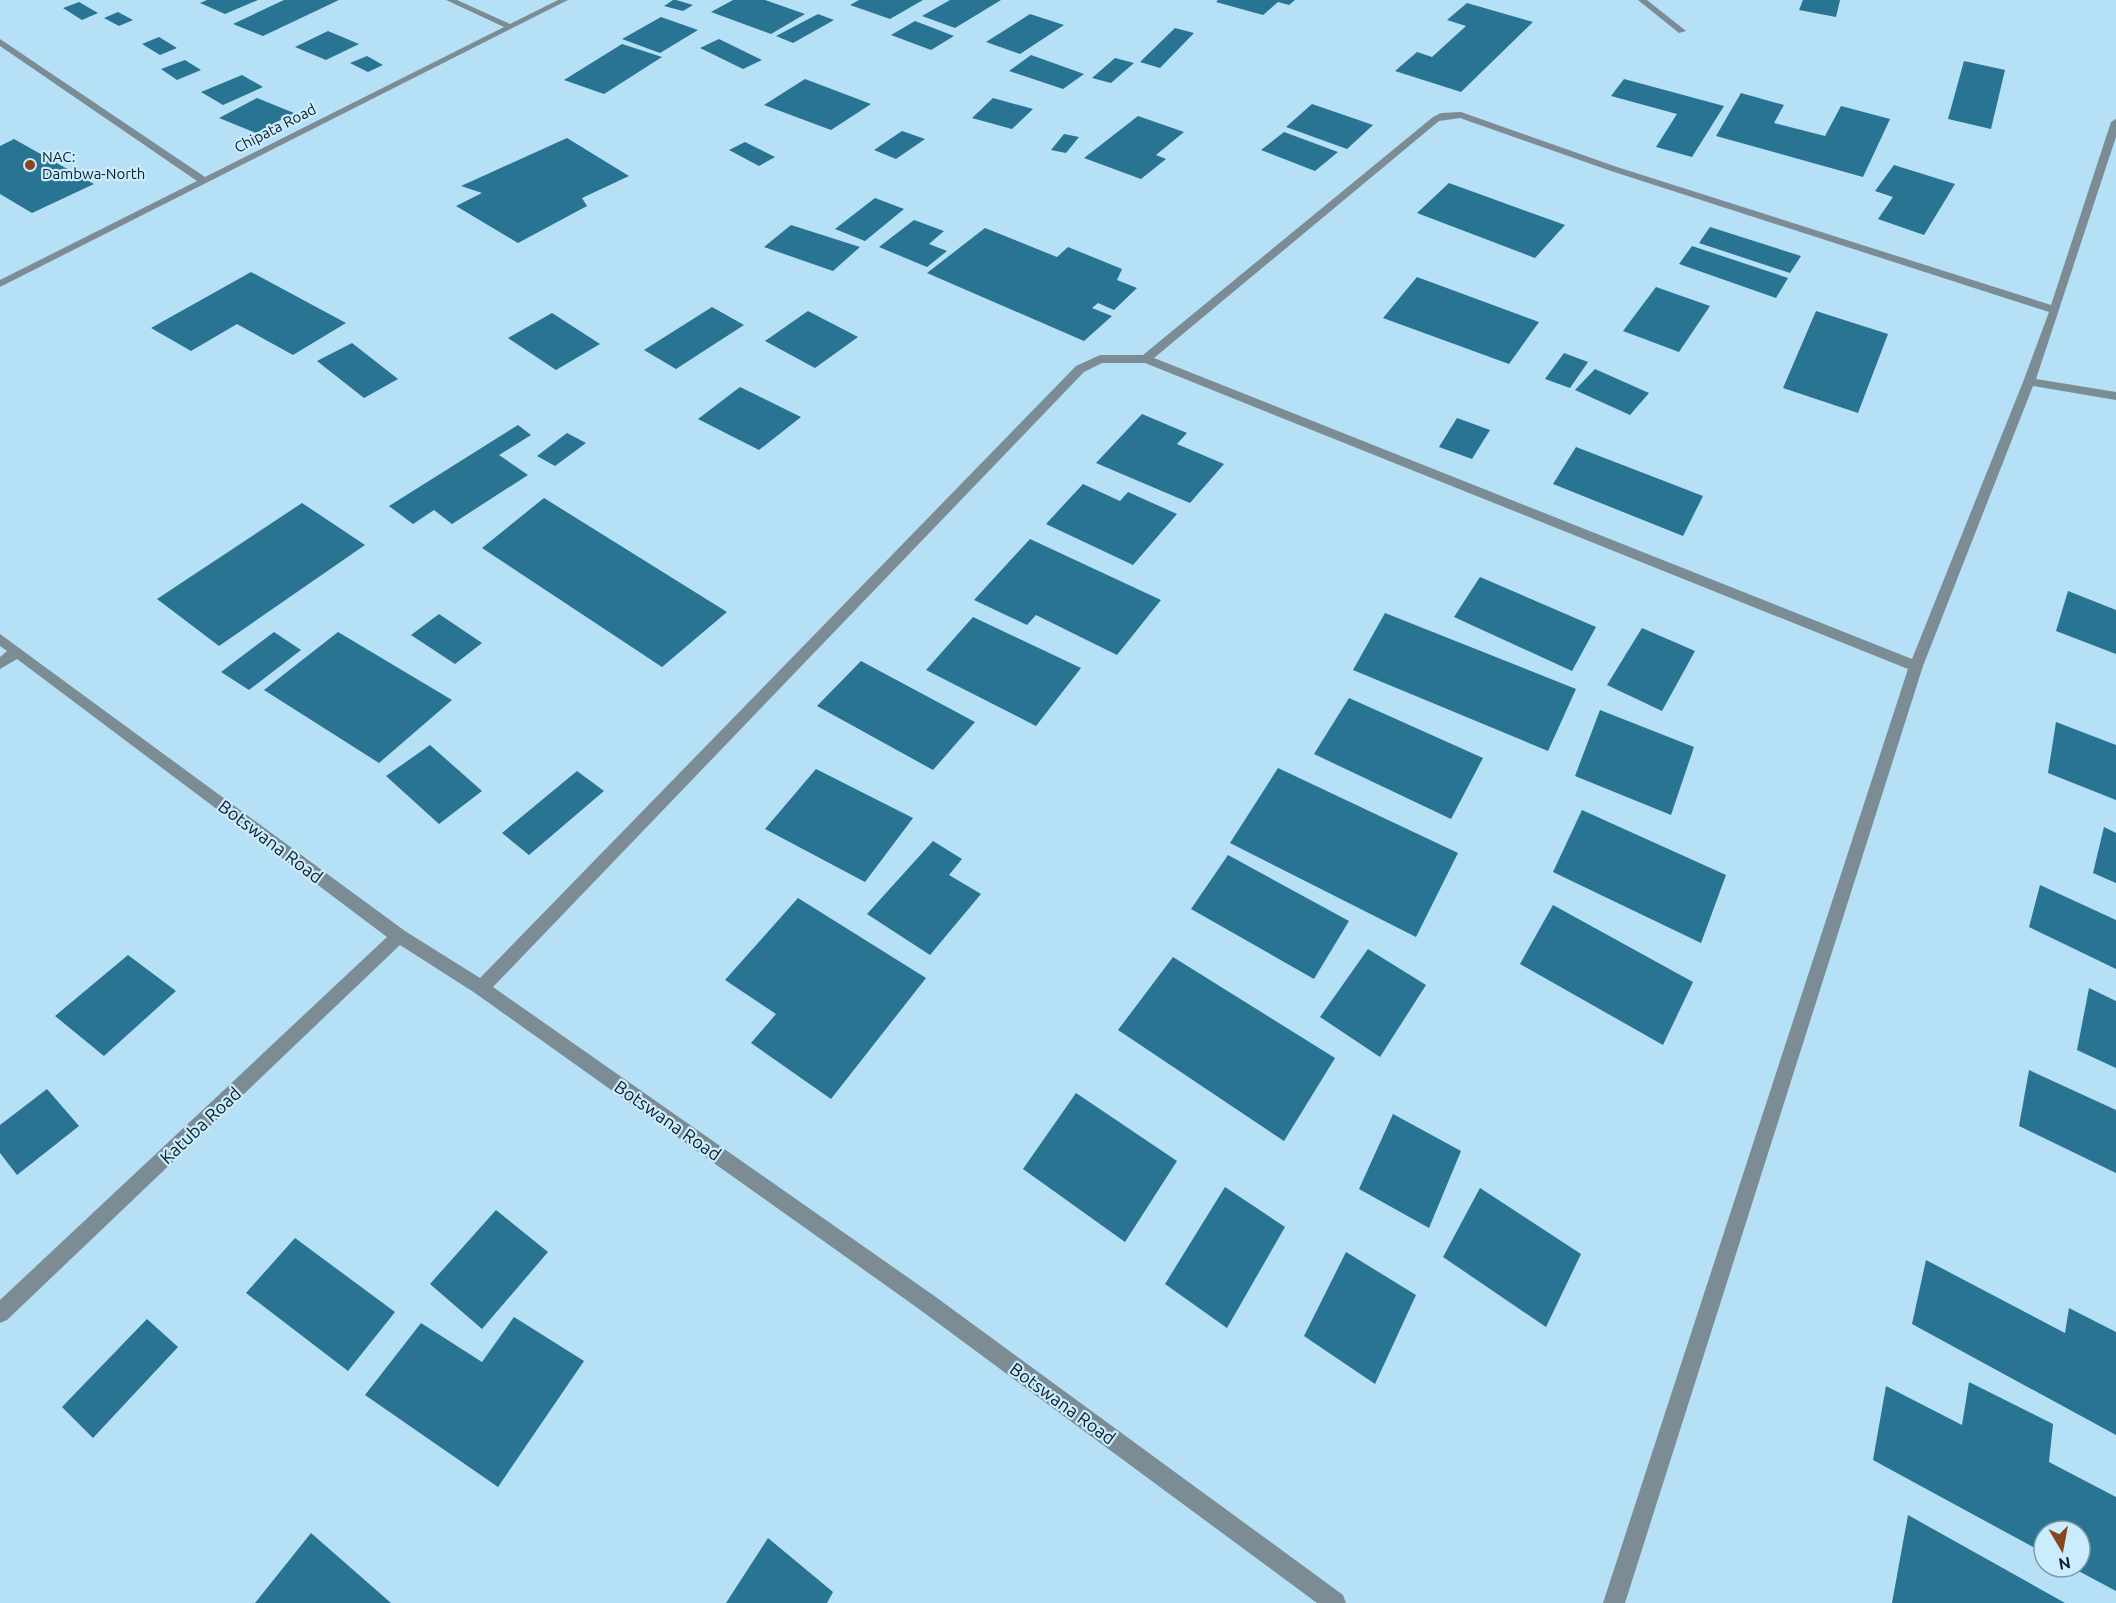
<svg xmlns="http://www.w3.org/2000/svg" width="2116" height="1603" font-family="Ubuntu,sans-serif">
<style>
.building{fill:#297493}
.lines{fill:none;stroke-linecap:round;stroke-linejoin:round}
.minor{fill:#7b8c94;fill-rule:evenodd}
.poi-dot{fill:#8a451b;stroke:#caecfd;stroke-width:2}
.labels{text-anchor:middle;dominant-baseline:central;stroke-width:4.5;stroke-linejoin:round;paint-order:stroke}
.far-street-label{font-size:15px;fill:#0e1e26;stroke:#caecfd}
.far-poi-label{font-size:15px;fill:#0e1e26;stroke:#caecfd;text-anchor:start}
.street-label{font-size:18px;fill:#0e1e26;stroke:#caecfd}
</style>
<rect width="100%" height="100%" fill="#b6e0f5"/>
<path class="building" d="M207,0H258L225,14L200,3Z
M284,0H339L263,36L233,24Z
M673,0H676L693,5L683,11L664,6Z
M733,0H765L805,14L771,34L711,12Z
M859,0H923L890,19L850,5Z
M950,0H1001L955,28L922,16Z
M1218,0H1295L1289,5L1278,2L1263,15L1216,2Z
M1803,0H1840L1836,17L1799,10Z
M79,2L98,13L82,20L63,8Z
M1467,3L1533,22L1461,92L1395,71L1417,52L1432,57L1466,26L1447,20Z
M118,12L133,20L119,26L104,18Z
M818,14L834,20L793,43L776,36Z
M1030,14L1064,25L1020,54L986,42Z
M661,17L698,30L660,53L622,39Z
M915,21L954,36L931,50L891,35Z
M1175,28L1194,33L1160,68L1140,62Z
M328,31L359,44L326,60L295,47Z
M159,37L177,48L160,55L142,44Z
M719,39L762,60L743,69L700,48Z
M622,44L662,57L604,94L564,80Z
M1031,55L1084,74L1063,89L1009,71Z
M367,56L383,65L368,72L350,63Z
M1115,58L1134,63L1111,83L1092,78Z
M185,60L201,70L177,80L161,69Z
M1964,61L2005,70L1991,129L1948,119Z
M242,75L263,87L223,105L201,92Z
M805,79L871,104L831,130L764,105Z
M1624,79L1724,106L1692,157L1656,147L1677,114L1611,96Z
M1741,93L1784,105L1774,123L1825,136L1841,106L1890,119L1863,177L1716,136Z
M257,98L294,113L256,133L219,118Z
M993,98L1033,109L1012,129L972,118Z
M1312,104L1373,125L1347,149L1286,127Z
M1138,116L1184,132L1156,155L1166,159L1141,179L1084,158Z
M902,131L925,139L896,159L874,150Z
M1284,132L1338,152L1315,171L1261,150Z
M1064,134L1079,137L1066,153L1051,150Z
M567,138L629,176L582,198L587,206L518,243L456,206L482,193L461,186Z
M14,139L94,184L32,213L0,194V146Z
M745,142L775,157L759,166L729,150Z
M1894,165L1955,184L1924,235L1878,219L1893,197L1875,191Z
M1449,183L1565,225L1535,258L1417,213Z
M875,198L904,209L865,241L835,229Z
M914,220L944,231L929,244L947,251L927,267L879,247Z
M791,225L860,247L833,271L764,247Z
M1710,227L1801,256L1790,273L1699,243Z
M985,228L1057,257L1068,247L1122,269L1117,280L1137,288L1114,310L1098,303L1092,308L1112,316L1084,341L927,273Z
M1692,246L1788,278L1776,298L1679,264Z
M251,272L346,323L293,355L237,324L191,351L151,328Z
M1417,277L1539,322L1509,364L1383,318Z
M1656,287L1710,306L1679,352L1623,331Z
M712,307L744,325L676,369L644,350Z
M808,311L858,337L815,368L765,341Z
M1816,311L1888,334L1858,413L1783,388Z
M552,313L600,344L556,370L508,338Z
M352,343L398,379L364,398L317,361Z
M1564,353L1588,362L1570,388L1545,379Z
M1595,369L1649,393L1630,415L1575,390Z
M740,387L801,417L759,450L698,419Z
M1142,414L1187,433L1177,444L1224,464L1190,503L1096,463Z
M1457,418L1490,430L1472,459L1439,447Z
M518,425L531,435L499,455L528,475L452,524L434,510L413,524L389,506Z
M567,433L586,443L555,466L537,456Z
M1576,447L1703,496L1683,536L1553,484Z
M1083,484L1120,501L1128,492L1177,514L1133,565L1046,524Z
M544,498L727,612L662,667L482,548Z
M302,503L365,545L219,646L157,599Z
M1030,539L1161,600L1117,655L1036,615L1027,625L974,600Z
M1480,577L1596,627L1572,671L1454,617Z
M2068,591L2116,610V654L2056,631Z
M1385,613L1576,689L1548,751L1353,670Z
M439,614L482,643L455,664L411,635Z
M973,617L1081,668L1036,726L926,670Z
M1642,628L1695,651L1662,711L1607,685Z
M274,632L301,650L249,690L221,672Z
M338,632L452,700L379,763L264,690Z
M861,661L975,722L933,770L817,706Z
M1349,698L1483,758L1451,819L1314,754Z
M1600,710L1694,747L1671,815L1575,776Z
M2056,722L2116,745V800L2048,773Z
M430,745L482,791L439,824L386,776Z
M1278,768L1458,853L1416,937L1230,843Z
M816,769L913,818L865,882L765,829Z
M577,771L604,791L529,855L502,833Z
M1582,810L1726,875L1701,943L1553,872Z
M2104,827L2116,833V883L2093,873Z
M933,841L962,859L949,875L981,894L930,955L867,914Z
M1228,855L1349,921L1314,979L1191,909Z
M2040,885L2116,920V969L2029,927Z
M798,898L926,978L831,1099L751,1043L776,1014L725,980Z
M1553,905L1693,982L1663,1045L1520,964Z
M1368,949L1426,985L1380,1057L1320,1017Z
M128,955L176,991L104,1056L55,1016Z
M1173,957L1335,1058L1284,1141L1118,1030Z
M2089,988L2116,1001V1068L2077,1050Z
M2029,1070L2116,1110V1173L2019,1126Z
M47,1089L79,1126L17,1175L0,1153V1125Z
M1076,1093L1177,1161L1125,1242L1023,1169Z
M1393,1114L1461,1151L1429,1228L1359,1189Z
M1225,1187L1285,1227L1227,1328L1165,1284Z
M1480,1188L1581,1254L1546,1327L1443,1257Z
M496,1210L548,1252L482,1329L430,1284Z
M295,1238L395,1312L348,1371L246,1293Z
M1346,1252L1416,1295L1375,1384L1304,1336Z
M1926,1260L2065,1333L2069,1308L2116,1332V1435L1912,1324Z
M514,1317L584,1361L498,1487L365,1395L421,1323L482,1362Z
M147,1319L178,1347L93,1438L62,1407Z
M1969,1382L2053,1424L2049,1462L2116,1497V1591L2071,1567H2080V1531H2044V1553L1873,1460L1886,1386L1962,1425Z
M1908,1515L2065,1603H1892Z
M311,1533L391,1603H255Z
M768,1538L833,1592L827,1603H726Z"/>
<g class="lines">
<path class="minor" d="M446,0H457L510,24L558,0H568L0,287V280L197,181L0,46V39L205,177L504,27Z
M1638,0H1647L1686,31L1679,33Z
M1461,112L1617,167L2051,305L2111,122L2116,119V137L2036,379L2116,392V400L2033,386L1923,666L1625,1603H1603L1908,669L1145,363H1102L1084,372L493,987L933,1295L1343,1595L1346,1603H1317L919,1309L475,993L400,945L7,1320L0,1323V1300L387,937L17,659L0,669V657L7,651L0,646V634L405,931L480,978L1076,366L1100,355H1143L1433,117L1441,113ZM1460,118L1611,171L2049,312L2023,382L1912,659L1154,358L1439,121Z"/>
</g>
<circle class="poi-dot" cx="30" cy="165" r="6"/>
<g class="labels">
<g class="far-street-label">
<text transform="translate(275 128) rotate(-27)">Chipata Road</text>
</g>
<g class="far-poi-label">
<text x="42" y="156">NAC:<tspan x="42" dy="17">Dambwa-North</tspan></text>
</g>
<g class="street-label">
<text transform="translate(271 841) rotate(37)">Botswana Road</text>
<text transform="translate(668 1120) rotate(35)">Botswana Road</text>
<text transform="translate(200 1125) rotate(-43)">Katuba Road</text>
<text transform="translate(1063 1403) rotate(36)">Botswana Road</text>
</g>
</g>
<g transform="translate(2062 1549) rotate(170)"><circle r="28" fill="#caecfd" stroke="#7f9aa7" stroke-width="1.5"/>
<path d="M0-4.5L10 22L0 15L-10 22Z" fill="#8a451b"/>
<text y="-9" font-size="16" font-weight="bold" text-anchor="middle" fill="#0e1e26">N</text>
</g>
</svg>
